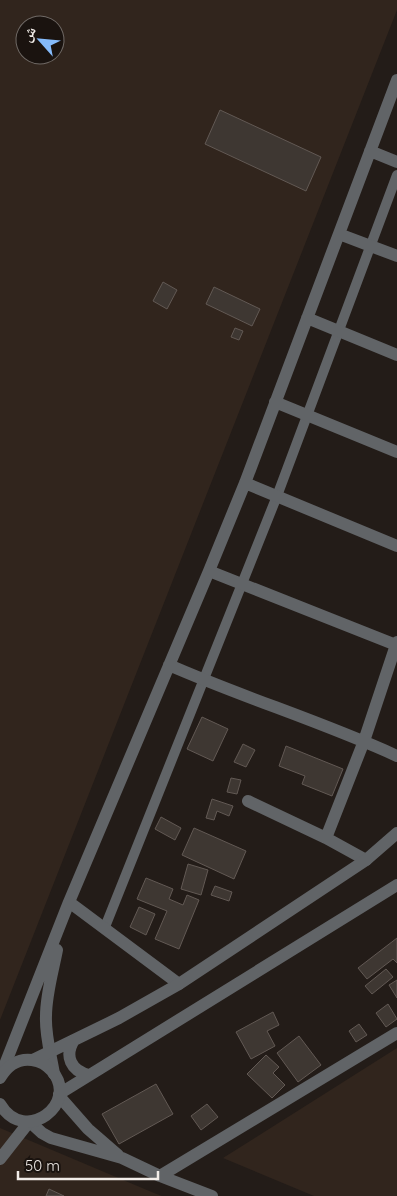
<svg xmlns="http://www.w3.org/2000/svg" width="397" height="1196" font-family="Quicksand,'Noto Naskh Arabic',sans-serif">
<style>
.built{fill:#31251d;fill-rule:evenodd}
.building{fill:#3e3732;stroke:#625954}
.lines{fill:none;stroke-linecap:round;stroke-linejoin:round}
.service{stroke:#616467;stroke-width:10}
.minor{stroke:#616467;stroke-width:12}
.tertiary{stroke:#616467;stroke-width:12}
</style>
<rect width="100%" height="100%" fill="#231c18"/>
<path class="built" d="M0,0H397V10L0,1020ZM25,25H55V55H25Z
M397,1048V1196H314L223,1158Z
M0,1128L154,1193L162,1196H0Z"/>
<path class="building" d="M220,110L321,157L306,191L205,144Z
M163,282L177,290L167,309L153,301Z
M214,287L260,309L252,326L206,304Z
M235,328L243,331L239,340L231,337Z
M202,717L228,729L213,761L187,749Z
M243,744L255,750L246,767L234,762Z
M286,746L343,769L332,796L302,784L305,776L279,766Z
M231,778L241,780L237,794L227,792Z
M212,799L233,806L229,816L217,811L214,820L206,818Z
M161,817L181,828L175,840L155,829Z
M194,828L246,851L234,879L182,855Z
M188,864L208,870L201,895L181,889Z
M146,878L173,889L169,899L183,905L187,895L199,900L179,949L155,939L167,911L137,899Z
M215,886L232,892L229,901L211,895Z
M139,907L155,914L146,935L130,927Z
M397,938V963L393,959L367,979L358,968Z
M386,969L393,977L372,994L365,986Z
M397,980V998L389,985Z
M388,1004L397,1019L386,1027L376,1013Z
M273,1012L279,1025L267,1031L275,1046L251,1059L236,1032Z
M359,1024L367,1035L356,1042L349,1031Z
M299,1036L321,1065L298,1082L277,1053Z
M266,1055L279,1067L273,1073L285,1085L272,1098L247,1074Z
M156,1084L173,1114L119,1144L102,1114Z
M207,1104L218,1117L201,1130L191,1116Z
M49,1189L64,1196H46Z"/>
<g class="lines">
<path class="service" d="M105,927L277,496L397,175"/>
<path class="minor" d="M370,151L397,162
M339,234L397,256
M307,318L397,355
M275,402L397,452
M245,483L397,546
M209,571L396,645
M169,665C244,698 323,722 397,756
M248,801L326,838L366,860
M326,838L364,741L397,642
M69,902L179,984
M54,1074C51,1055 45,1035 46,1016C46,994 53,971 57,950
M0,1077L69,902L209,571L245,483L397,80
M59,1096L88,1129L118,1155
M30,1122L42,1133L51,1138L122,1158L160,1176L212,1196
M160,1176L397,1033"/>
<path class="tertiary" d="M74,1040C64,1056 71,1071 89,1075
M33,1060L119,1018L179,984L366,860L397,833
M0,1078C7,1066 18,1058 32,1060C40,1061 47,1065 52,1071C80,1103 25,1146 0,1104
M59,1094L397,885
M0,1159L29,1122"/>
</g>
<g transform="translate(40 40) rotate(297)"><circle r="24" fill="#1a130f" stroke="#706a66"/>
<path d="M0-4L9 19L0 12L-9 19Z" fill="#85bbfb"/>
<text y="-8" font-size="14" font-weight="bold" text-anchor="middle" fill="#f1ece8">ش</text>
</g>
<path d="M18 1171v8h140v-8" fill="none" stroke="#f1ece8" stroke-width="2.5"/>
<text x="25" y="1171" font-size="15" fill="#f1ece8" stroke="#1a130f" stroke-width="4" paint-order="stroke">50 m</text>
</svg>
